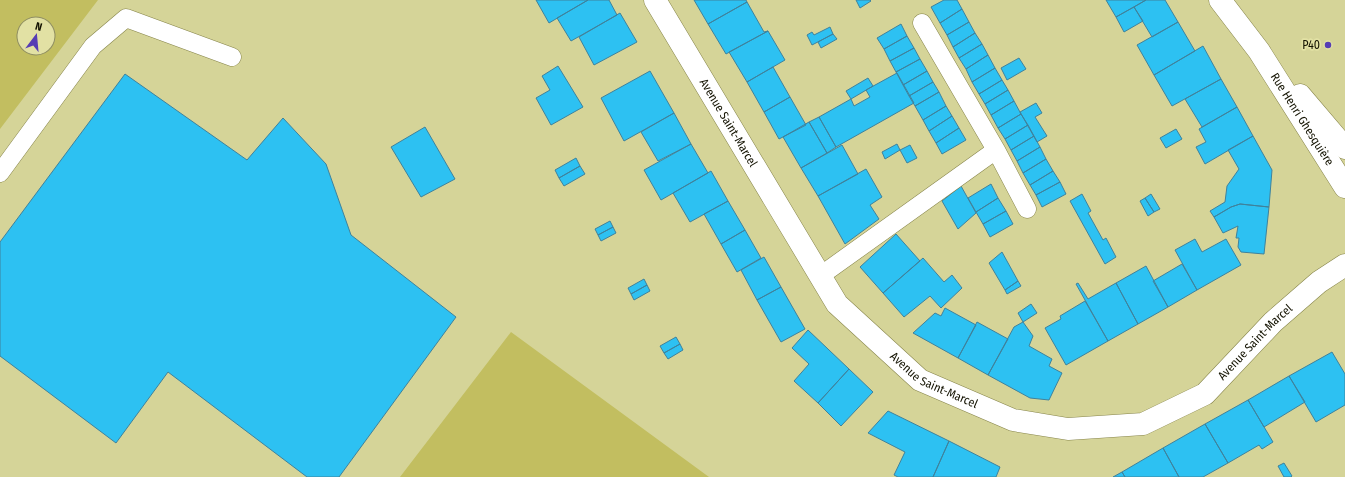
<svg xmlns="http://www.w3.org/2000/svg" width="1345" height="477" font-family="'Fira Sans Condensed',sans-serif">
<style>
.green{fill:#c2be60;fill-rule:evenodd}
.building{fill:#2dc1f2;stroke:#3f829c}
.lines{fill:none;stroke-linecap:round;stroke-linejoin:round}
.lane-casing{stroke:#87854b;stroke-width:19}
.street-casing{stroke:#87854b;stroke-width:23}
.lane{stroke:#fff;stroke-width:18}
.street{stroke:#fff;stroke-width:22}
.poi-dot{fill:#563db4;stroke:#e2e1a4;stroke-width:1.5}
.labels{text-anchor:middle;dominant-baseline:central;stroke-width:3.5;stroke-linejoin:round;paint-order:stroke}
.poi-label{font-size:12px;fill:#131200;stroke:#e2e1a4;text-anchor:end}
.street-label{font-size:12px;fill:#131200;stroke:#e2e1a4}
</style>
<rect width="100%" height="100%" fill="#d5d498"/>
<path class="green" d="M0,0H98L0,129ZM24,24H48V48H24Z
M511,332L709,477H400Z"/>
<path class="building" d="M536,0H588L549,23Z
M588,0H609L617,15L571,41L557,18Z
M694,0H746L747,2L708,24Z
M856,0H870L871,1L860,8Z
M944,0H957L962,9L940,23L931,7Z
M1106,0H1146L1116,17Z
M1146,0H1165L1178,22L1152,37L1134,7Z
M747,2L764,32L768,31L726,54L708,24Z
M1134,7L1143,21L1124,32L1116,17Z
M962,9L969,22L947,35L940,23Z
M620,13L637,42L594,65L579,37Z
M969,22L975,33L953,47L947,35Z
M1178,22L1195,51L1154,75L1137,45Z
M901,24L907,36L884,49L877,38Z
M830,27L833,34L812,45L807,35L812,32L814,35Z
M768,31L785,60L747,82L729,52Z
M975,33L982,44L959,58L953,47Z
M833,34L837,39L821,48L818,42Z
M907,36L914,48L890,61L884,49Z
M982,44L988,55L966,69L959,58Z
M1203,46L1221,79L1172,106L1154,75Z
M914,48L920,59L896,72L890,61Z
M988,55L995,68L972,82L966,69Z
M1019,58L1026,69L1007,80L1001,68Z
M920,59L927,71L903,85L896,72Z
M558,66L583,107L551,125L536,98L550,90L542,76Z
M773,67L790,97L764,112L747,82Z
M995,68L1002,80L979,94L972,82Z
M650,71L674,113L624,141L601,98Z
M927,71L933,82L909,96L903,85Z
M897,73L914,103L836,147L819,117L851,99L854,106L870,97L866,90Z
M125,74L247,160L283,118L326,164L351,235L456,317L339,477H307L168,372L116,443L0,356V242Z
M868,78L873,86L851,99L846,91Z
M1221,79L1237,107L1202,127L1185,99Z
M1002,80L1008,90L985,104L979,94Z
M933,82L939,92L915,106L909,96Z
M1008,90L1014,101L991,115L985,104Z
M939,92L946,106L923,120L915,106Z
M790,97L806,125L779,139L764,112Z
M1014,101L1021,114L998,128L991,115Z
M1036,103L1042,113L1035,117L1047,136L1037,142L1020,112Z
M946,106L952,116L929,131L923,120Z
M1237,107L1253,136L1205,164L1196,147L1206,142L1199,129Z
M674,113L691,144L658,161L641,132Z
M1021,114L1028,125L1005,139L998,128Z
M952,116L959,128L936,143L929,131Z
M819,117L836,147L827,153L809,122Z
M809,122L827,153L801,168L783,137Z
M1028,125L1034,136L1011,150L1005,139Z
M425,127L455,179L421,197L391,147Z
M959,128L966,140L942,154L936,143Z
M1176,129L1182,139L1166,148L1160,138Z
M1034,136L1040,147L1017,161L1011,150Z
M1253,136L1272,170L1269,207L1240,204L1231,207L1214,217L1210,211L1225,202L1227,186L1239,169L1228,150Z
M691,144L708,173L661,200L644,170Z
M897,144L900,150L885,159L882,152Z
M842,145L858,174L818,196L801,168Z
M910,145L917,158L907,163L900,150Z
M1040,147L1046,159L1023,173L1017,161Z
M576,158L580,166L559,178L555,170Z
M1046,159L1053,171L1030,185L1023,173Z
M580,166L585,174L564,186L559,178Z
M866,169L882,197L870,205L879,219L845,244L818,196Z
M711,171L728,201L690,222L673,193Z
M1053,171L1060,182L1036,195L1030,185Z
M1060,182L1066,194L1042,207L1036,195Z
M991,184L998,198L976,212L968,198Z
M961,186L976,213L958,229L942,201Z
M1082,194L1091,211L1088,213L1103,240L1106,238L1116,257L1105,264L1070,201Z
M1151,194L1160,209L1154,212L1145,198Z
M998,198L1006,211L983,224L976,212Z
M1145,198L1154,212L1148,216L1140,201Z
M728,201L745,230L721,244L704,214Z
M1240,204L1269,207L1264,254L1241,252L1238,247L1239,238H1236L1238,226L1223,233L1214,217L1231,207Z
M1006,211L1013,224L990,237L983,224Z
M610,221L613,227L598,235L595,229Z
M613,227L616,233L601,241L598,235Z
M745,230L761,258L737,272L721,244Z
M896,234L920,261L883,293L860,267Z
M1195,239L1202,252L1226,239L1241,265L1197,290L1175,250Z
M1002,252L1018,281L1005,290L989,263Z
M764,257L781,287L757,300L741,270Z
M923,258L944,282L952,275L962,288L941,308L930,296L904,317L883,293Z
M1182,264L1197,290L1168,307L1153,281Z
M1146,266L1168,307L1138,324L1116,283Z
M644,279L647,285L631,294L628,288Z
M1018,281L1021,286L1007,294L1005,290Z
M1078,283L1088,299L1116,283L1138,324L1108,341L1076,284Z
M647,285L650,291L634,300L631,294Z
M781,287L805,329L781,342L757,300Z
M1085,301L1108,341L1066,365L1045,328L1061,319L1060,316Z
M1031,304L1037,313L1023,322L1018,313Z
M945,308L976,325L958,358L913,333L935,313L941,316Z
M977,322L1008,339L988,375L958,358Z
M1023,322L1033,336L1029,346L1052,359L1049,366L1062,373L1049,400L1030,398L988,375L1014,327Z
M808,330L849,369L818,403L794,381L809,364L792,348Z
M676,337L680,344L664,353L660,346Z
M680,344L683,350L668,359L664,353Z
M1332,352L1345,374V405L1316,422L1289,376Z
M849,369L873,392L841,426L818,403Z
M1289,376L1305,402L1264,427L1248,400Z
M1248,400L1273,442L1262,449L1259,445L1228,463L1205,424Z
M888,411L949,441L933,477H898L894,475L905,452L868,433Z
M1205,424L1228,463L1203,477H1179L1163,448Z
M949,441L1000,467L996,477H933Z
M1163,448L1179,477H1125L1122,472Z
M1284,463L1292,476L1291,477H1284L1278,466Z
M1122,472L1125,477H1113Z"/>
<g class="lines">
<g class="lane-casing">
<path id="lane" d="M922,23L996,150L1027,209
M0,173L93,46L126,18L232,57
M820,276L996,150"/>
</g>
<g class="street-casing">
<g id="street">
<path id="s1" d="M655,0L837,304L920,380L1013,420L1068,429L1143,424L1205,394L1273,322L1319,282L1345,265"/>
<path id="s2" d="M1220,0L1259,51L1345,187"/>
<path d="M1300,95L1345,148"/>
</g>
</g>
<use href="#lane" class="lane"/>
<use href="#street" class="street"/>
</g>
<circle class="poi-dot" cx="1328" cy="45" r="4"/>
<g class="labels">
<g class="poi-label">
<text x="1320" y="45">P40</text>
</g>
<g class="street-label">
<text stroke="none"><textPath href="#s2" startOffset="145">Rue Henri Ghesquière</textPath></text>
<text stroke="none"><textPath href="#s1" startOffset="143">Avenue Saint-Marcel</textPath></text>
<text stroke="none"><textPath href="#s1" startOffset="840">Avenue Saint-Marcel</textPath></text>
<text stroke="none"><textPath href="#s1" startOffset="479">Avenue Saint-Marcel</textPath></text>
</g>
</g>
<g transform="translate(36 36) rotate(16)"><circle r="19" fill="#e2e1a4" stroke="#8f8e62"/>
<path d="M0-3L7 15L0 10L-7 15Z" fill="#563db4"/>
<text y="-6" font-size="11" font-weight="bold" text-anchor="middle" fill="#131200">N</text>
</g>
</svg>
